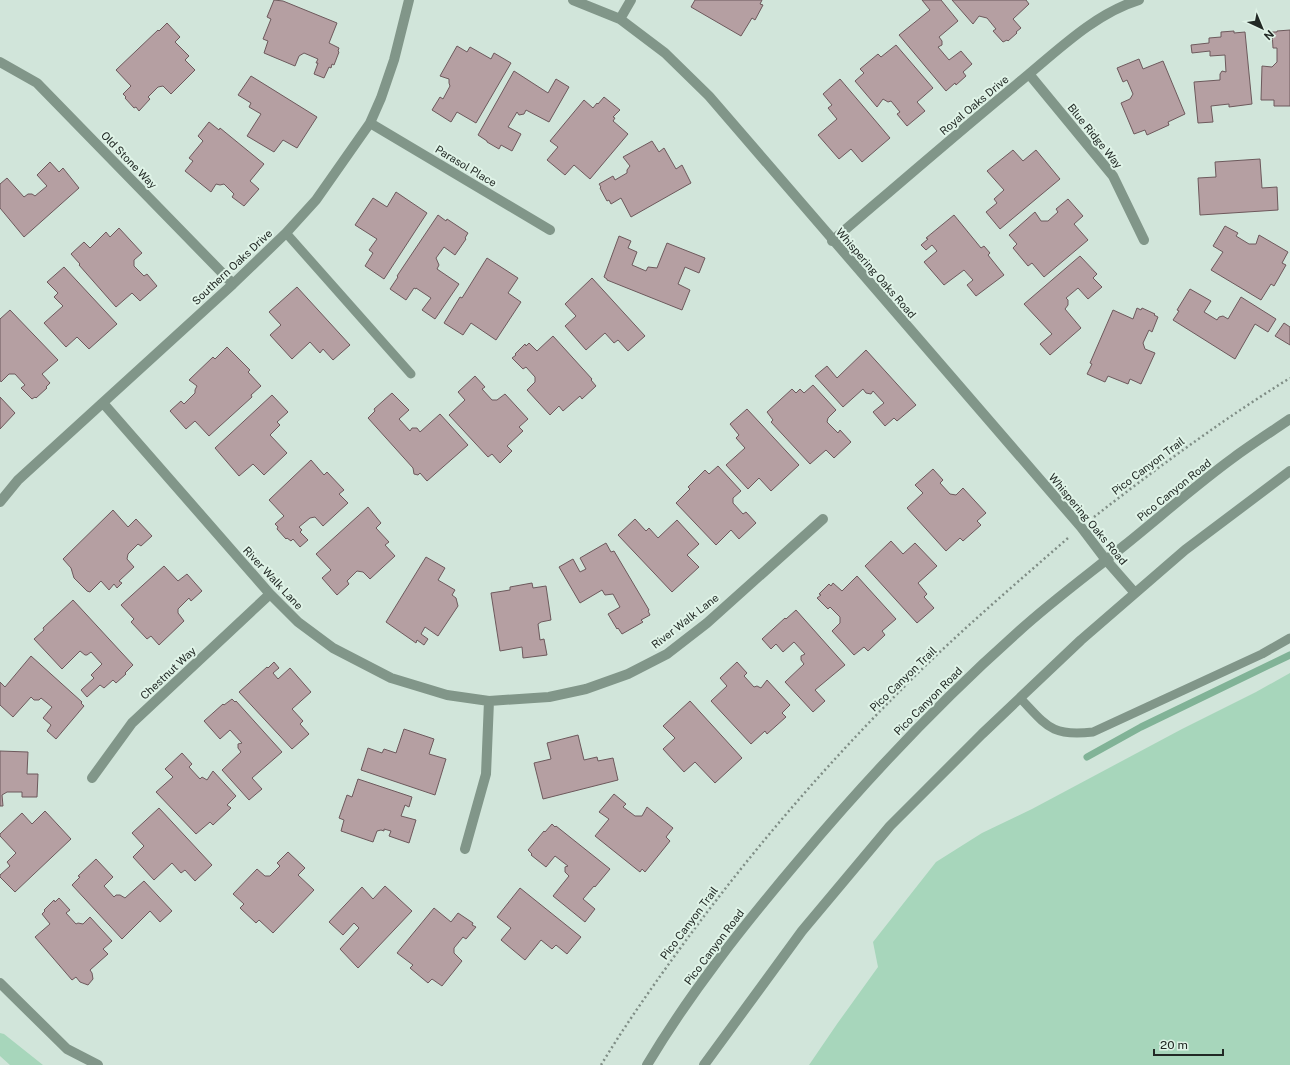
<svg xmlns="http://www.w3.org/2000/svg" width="1290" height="1065" font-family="'Public Sans',sans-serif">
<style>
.green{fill:#a7d6bb}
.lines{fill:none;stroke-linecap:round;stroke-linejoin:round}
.stream{stroke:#81b397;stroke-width:7}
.building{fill:#b59fa2;stroke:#6d595c}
.path{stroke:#7f8d85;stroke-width:2.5;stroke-dasharray:2 3;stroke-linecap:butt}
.service{stroke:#819689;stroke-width:9}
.minor{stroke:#819689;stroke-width:10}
.labels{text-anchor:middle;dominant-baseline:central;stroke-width:4;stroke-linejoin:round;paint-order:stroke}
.street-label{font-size:11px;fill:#222925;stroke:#dff3e7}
</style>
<rect width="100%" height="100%" fill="#d1e5da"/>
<path class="green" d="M1290,673V1065H809L837,1024L878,967L873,942L936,862L982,833L1032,809L1182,729L1256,692Z
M0,1033L4,1034L43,1065H10L0,1056Z"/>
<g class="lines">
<path class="stream" d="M1087,757L1141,727L1290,655"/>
</g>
<path class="building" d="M274,0L283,1L337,23L329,43L339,48L338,51L339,52L334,65L332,64L331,68L329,67L324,78L314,74L318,63H316L318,59L304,53L299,56L295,66L264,53L268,41L263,39L271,19L267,17Z
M695,0H762L760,4L763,5L755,20L752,18L741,36L691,7Z
M922,0H941L958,21L939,37L942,41V45L938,47L949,60L961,51L972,64L963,72L966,76L956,85L955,83L946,91L899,35L930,10Z
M952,0H1026L1029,4L1013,19L1021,28L1016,32L1017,33L1008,41L1007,40L1003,42L993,31L996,29L987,18L979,16L973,24Z
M167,23L180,37L175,42L189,56L185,60L195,70L171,94L163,86L158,87L148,97L150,99L139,111L136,107L134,108L125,98L126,97L123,94L131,86L116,70L158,30L159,31Z
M1290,30V106H1274V100H1261L1262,66L1272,67L1277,62V48H1273L1272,32H1277V31Z
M1234,31V33L1245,32L1252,104L1229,107V104L1211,106L1213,122L1198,123L1194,82L1220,80V74L1222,71L1226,72L1225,55L1210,56V51L1192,53L1191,45L1209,43V38L1221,37V32Z
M896,45L933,88L917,102L925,111L907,126L897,114L900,112L891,101L888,102L883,99L877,107L855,81L864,73L860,69L878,54L881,57Z
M457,46L467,52L470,47L491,59L494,53L511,63L476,123L457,112L451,122L432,110L440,97L443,99L450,86L449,83V79L440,76Z
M1139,59L1143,69L1163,61L1185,114L1168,122L1169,125L1147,135L1145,130L1134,134L1121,103L1130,99L1133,94L1127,80L1123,82L1117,68Z
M514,71L548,93L556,79L569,87L549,122L526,110L524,114L519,115L517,112L508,127L521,134L512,151L501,145L499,149L487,142V141L478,135Z
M251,76L317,117L297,148L283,140L274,152L247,136L261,114L249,107L251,103L238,95Z
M840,79L890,138L862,162L851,149L839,159L818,135L837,119L828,108L832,105L823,94Z
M604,97L620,110L613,117L615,118L613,121L628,134L590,179L574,165L565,175L547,160L558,147L550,141L584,100L593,108L597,103L598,104Z
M209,122L219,130L220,128L264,164L250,181L259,189L244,206L232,197L234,194L224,184L220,185L216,184L211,192L185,171L193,161L189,158L203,141L198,136Z
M652,141L659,152L664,148L676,169L682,165L691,183L631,217L621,198L611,204L609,200L607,201L600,188L601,187L599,184L613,176L615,180L627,173V170L630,166L623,157Z
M1013,150L1023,161L1036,150L1060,179L1000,229L986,212L997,203L994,199L1004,190L987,171Z
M1260,159L1262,188L1277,187L1278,210L1200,215L1198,178L1216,177L1215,162Z
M50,162L59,172L63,168L79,188L24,237L0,208V184L7,178L24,197L28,194H32L35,196L47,186L37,175Z
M396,192L427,213L384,279L365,266L373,253L369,250L377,239L355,225L373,198L387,207Z
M1068,199L1083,216L1074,224L1088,240L1044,277L1032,263L1028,266L1013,248L1017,244L1009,235L1035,212L1041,221H1048L1058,212L1056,209Z
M438,215L446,221L447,219L468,233L465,238L466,239L455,255L444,247L436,258L439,265L437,269L459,284L435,319L422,310L431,298L416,288V289L414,288L406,300L390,289L398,277L397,276Z
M954,215L981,248L984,246L990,253L988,255L1004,275L976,296L967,285L973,280L964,270L944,285L924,262L937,251L932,245L926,250L921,245L928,239L926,238Z
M1225,226L1238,233L1236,236L1249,244H1256L1259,235L1288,252L1282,263L1286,265L1274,286L1271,284L1261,300L1211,270L1223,252L1213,246Z
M119,228L142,253L134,260V266L144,276L147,274L157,286L140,301L132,293L116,307L79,265L80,264L71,254L84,242L90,248L106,232L110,237Z
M619,236L631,241L628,248L637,252L632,265L646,271L648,267L657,268L667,243L705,258L699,273L685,267L678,284L690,290L682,310L607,280V279L604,277Z
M1080,256L1097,274L1093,278L1102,287L1088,299L1078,288L1066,298L1068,300V305L1065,309L1081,328L1050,355L1040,344L1052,334L1024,304Z
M487,258L518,278L508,293L521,302L496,340L471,323L463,335L444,323L460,297L462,298Z
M64,267L117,324L89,349L77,337L66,347L44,323L63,306L54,297L58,293L47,282Z
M592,278L645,336L628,351L618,340L614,343L605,333L586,350L565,326L576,316L565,304Z
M297,287L350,345L333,360L323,349L320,353L310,342L292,359L270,335L281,325L269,312Z
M1190,289L1211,301L1204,312L1217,320L1219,317L1223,316L1228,319L1241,297L1276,319L1268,332L1255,324L1235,359L1173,320L1179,311L1177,310Z
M1137,308L1141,310L1142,308L1155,314L1154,315L1158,317L1152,332L1149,330L1143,343L1145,349L1155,353L1141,384L1130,379L1128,384L1108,376L1105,382L1087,374L1092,364L1090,363L1113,310L1133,319Z
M10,310L58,360L42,374L50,383L46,387L47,388L36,398L35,397L32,399L21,388L25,385L15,374H9L1,382L0,380V319Z
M1284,323L1290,327V345L1275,336Z
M553,336L592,379L591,380L596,386L582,399L580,396L563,411L559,406L550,415L527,390L535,382V377L526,367L523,369L512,358L516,355L515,354L525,344L526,346L529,343L537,351Z
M227,347L250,370L248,372L261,386L251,395L252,397L209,436L195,421L186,429L170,411L181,401L184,404L195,393V390L197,386L189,380L213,357L215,359Z
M866,350L916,405L897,421L894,418L885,426L873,412L884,403L873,391L871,394L866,393L863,389L843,407L815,376L827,366L837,378Z
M475,376L485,387L482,389L492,400H497L505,394L528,419L519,427L523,431L507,446L512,451L500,463L492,454L488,457L449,415L465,400L458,392Z
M813,385L836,410L828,418L827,422L838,433L840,430L851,442L834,458L826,450L810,464L771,422L773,420L767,412L792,389L796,393L800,389L804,393Z
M392,393L409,410L399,419L410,431L412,428H417L420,432L440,414L468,445L427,481L420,473L418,475L414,474L413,468L368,418L375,411L374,409Z
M272,395L288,412L277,422L280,425L270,435L287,453L264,475L253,464L239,476L215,448Z
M0,397L15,413L0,429Z
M747,409L799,465L771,491L759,478L748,489L726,465L745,448L736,438L739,435L730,424Z
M311,460L324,475L327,472L344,490L339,494L348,503L323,526L315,517L310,518L299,527L302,530L300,532L308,540L300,547L293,539L291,541L287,538L286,539L277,529L278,527L275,524L284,516L269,500Z
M718,466L741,491L733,498V503L743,514L746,512L756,523L739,539L731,530L716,545L676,503L690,489L688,487L705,470L709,474Z
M933,469L943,480L940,483L950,494L956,495L963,488L986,513L977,521L981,525L963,541L960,538L946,551L907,508L923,493L915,485Z
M368,507L381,523L376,528L389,542L385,545L395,556L370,579L363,572L357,571L347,581L349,584L337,595L322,578L331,570L316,554Z
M113,510L128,527L136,519L152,536L141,546L138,544L128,554L127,559L134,567L119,581L122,583L117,588L114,584L109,590L101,581L90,592L87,591L74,578L71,568L63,559Z
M635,519L646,531L649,528L658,538L677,520L699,544L687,555L699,567L672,592L618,535Z
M891,541L903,554L915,543L937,566L918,583L927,594L924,597L934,608L917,623L865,566Z
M606,543L611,552L614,551L649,610L648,611L650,615L641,620L643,622L622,634L618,628L617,629L608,614L620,607L613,594L605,595L602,590L580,603L559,567L573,559L580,572L586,569L580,558Z
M426,557L445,568L438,580L455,590L452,595L456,598L458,606L438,636L425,627L421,634L428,639L424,645L417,640L416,643L386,622Z
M164,566L178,581L187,574L202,591L191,601L189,598L178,609V613L184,621L159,645L151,636L147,639L131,622L134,619L121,605Z
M857,576L896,619L882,631L885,635L868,651L864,647L854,655L832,631L840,623V617L830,607L828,609L817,598L821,595L819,594L829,584L831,586L833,583L842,591Z
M532,583L533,588L546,586L551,620L541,622L538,624L540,640L544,639L547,655L523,658L522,647L500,651L491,593L510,590V587Z
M73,600L133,665L125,673L126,674L116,683L113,680L104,688L100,685L87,697L81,690L94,678L91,675L102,664L91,652L87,655H85L80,651L62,669L34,639L44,630L43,628Z
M796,610L845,665L815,690L825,701L813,712L785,682L804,664L801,660V656L805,654L794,642L783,652L776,644L771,649L762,639L785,618L786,619Z
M31,656L82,702L81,703L84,706L56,739L47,731L51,725L43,718L52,707L41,698L39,700H34L31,697L13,717L0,705V682L5,687Z
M274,662L279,668L273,673L278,679L290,668L311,692L292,709L303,721L300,724L309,734L292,749L239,692L267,667L268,668Z
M737,662L747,673L744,676L754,687L757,686L761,688L767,680L790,705L782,713L786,717L767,734L765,731L751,744L711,701L727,686L720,678Z
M232,699L235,702L236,701L282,752L252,778L262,789L249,800L222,770L241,752L238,748V744L242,743L230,730L220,739L204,721L223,704L224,705Z
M690,701L742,758L715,783L695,762L684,772L663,749L675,738L663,726Z
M404,729L434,739L429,754L446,759L435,795L361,770L368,748L382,753L384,749L396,753Z
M578,735L584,760L597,757L598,761L613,758L618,780L543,799L534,763L551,759L547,743Z
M0,751L28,752L27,774H38L37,797H22V792H7L2,795L3,806H0Z
M182,753L192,764L189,767L200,779L202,777L207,780L213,771L236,796L227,805L231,808L213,825L210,822L196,834L156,792L173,777L165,769Z
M358,779L412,797L409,807L405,805L401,816L416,820L409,843L389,836L391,831L384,829V831L381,830L377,831L373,842L341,831L344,820L339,818L347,795L352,797Z
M614,794L626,804L623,807L635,816H642L647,807L673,828L666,837L670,841L645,872L642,869L640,872L595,836L609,819L599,812Z
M159,808L212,865L195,881L185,870L181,873L172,863L154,880L133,857L144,846L132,833Z
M45,811L71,839L15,892L0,877V875L10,866L7,862L16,853L0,836V834L22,813L32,824Z
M552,824L555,827L556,826L610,869L595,887L594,886L583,899L595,909L585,922L553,896L569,876L565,872V867L568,866L555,856L546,867L531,855L532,854L528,850L544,831L545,832Z
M288,852L305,868L298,875L314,890L273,933L259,920L256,923L240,908L244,904L233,894L257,869L265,876H270L280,866L277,863Z
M96,859L113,877L104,886L114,897L116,895H120L125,898L144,881L172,911L160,922L150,911L122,939L72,885L80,877L78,876Z
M385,886L412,911L358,968L340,949L359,928L354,923L343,935L329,922L362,887L373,899Z
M520,888L581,937L567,954L556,945L552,949L541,940L525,960L501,940L511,928L497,917Z
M59,898L70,910L66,913L76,924L78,923L83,924L90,917L112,941L103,949L108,954L90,970L92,973L93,979L88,985L80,982L76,977L72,980L35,937L50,924L42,914L45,911L44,910L54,900L55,902Z
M434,908L451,922L458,913L473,923L472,925L476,927L466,939L463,937L454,948V953L462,961L442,986L432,979L428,983L410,968L413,965L397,953Z"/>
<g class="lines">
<path class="path" d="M1094,517C1157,468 1222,420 1290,378
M601,1065C627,1022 657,980 687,939C752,851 823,768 900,691C953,637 1011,588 1068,538"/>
<path class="service" d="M286,233L411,374
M1020,698C1047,726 1051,737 1093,732L1262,654L1290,638"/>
<path class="minor" d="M573,0L620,19L665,53L709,96L1081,527L1106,560L1135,593
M620,19L631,0
M0,62L37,83L233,284
M1029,74L1113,176L1144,240
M370,123L550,230
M832,241C894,188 955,135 1017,84C1054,54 1093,14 1139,0
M103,403L270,594L298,622L333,648L391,678L447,695L489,701L549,697L586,689L628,674L667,654L707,623L823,519
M0,502L18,480L233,284L286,233L316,200L370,123L381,98L394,60L409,0
M92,778L132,723L270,594
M465,849L486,774L489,701
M0,983L67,1049L98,1065
M647,1065C690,993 743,926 798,861C866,780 938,703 1018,632C1052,601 1089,574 1125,545C1161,516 1196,485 1233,458C1252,444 1271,432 1290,419
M704,1065L802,931L890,826L982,734L1081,640L1185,550L1290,471"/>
</g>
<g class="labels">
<g class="street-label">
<text transform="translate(974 105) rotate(-40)">Royal Oaks Drive</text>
<text transform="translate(1095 136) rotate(51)">Blue Ridge Way</text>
<text transform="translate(129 160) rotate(46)">Old Stone Way</text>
<text transform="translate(466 166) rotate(31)">Parasol Place</text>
<text transform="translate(232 267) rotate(-43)">Southern Oaks Drive</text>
<text transform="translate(876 273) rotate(49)">Whispering Oaks Road</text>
<text transform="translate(1148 466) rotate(-37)">Pico Canyon Trail</text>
<text transform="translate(1174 490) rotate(-39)">Pico Canyon Road</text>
<text transform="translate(1088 519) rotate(50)">Whispering Oaks Road</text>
<text transform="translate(273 578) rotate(47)">River Walk Lane</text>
<text transform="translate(685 621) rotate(-38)">River Walk Lane</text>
<text transform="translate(168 673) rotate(-43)">Chestnut Way</text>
<text transform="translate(903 679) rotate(-44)">Pico Canyon Trail</text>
<text transform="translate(928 701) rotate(-45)">Pico Canyon Road</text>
<text transform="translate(689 923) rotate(-53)">Pico Canyon Trail</text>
<text transform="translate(714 947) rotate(-53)">Pico Canyon Road</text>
</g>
</g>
<g transform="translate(1262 28) rotate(136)" stroke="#dff3e7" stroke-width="3" paint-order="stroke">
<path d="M0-3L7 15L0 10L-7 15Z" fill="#222925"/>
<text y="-6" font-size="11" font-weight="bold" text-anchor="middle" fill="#222925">N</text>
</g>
<path d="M1154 1049v6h69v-6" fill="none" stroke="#222925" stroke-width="2"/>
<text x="1160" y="1049" font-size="12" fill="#222925" stroke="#dff3e7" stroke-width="3" paint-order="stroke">20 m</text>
</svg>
